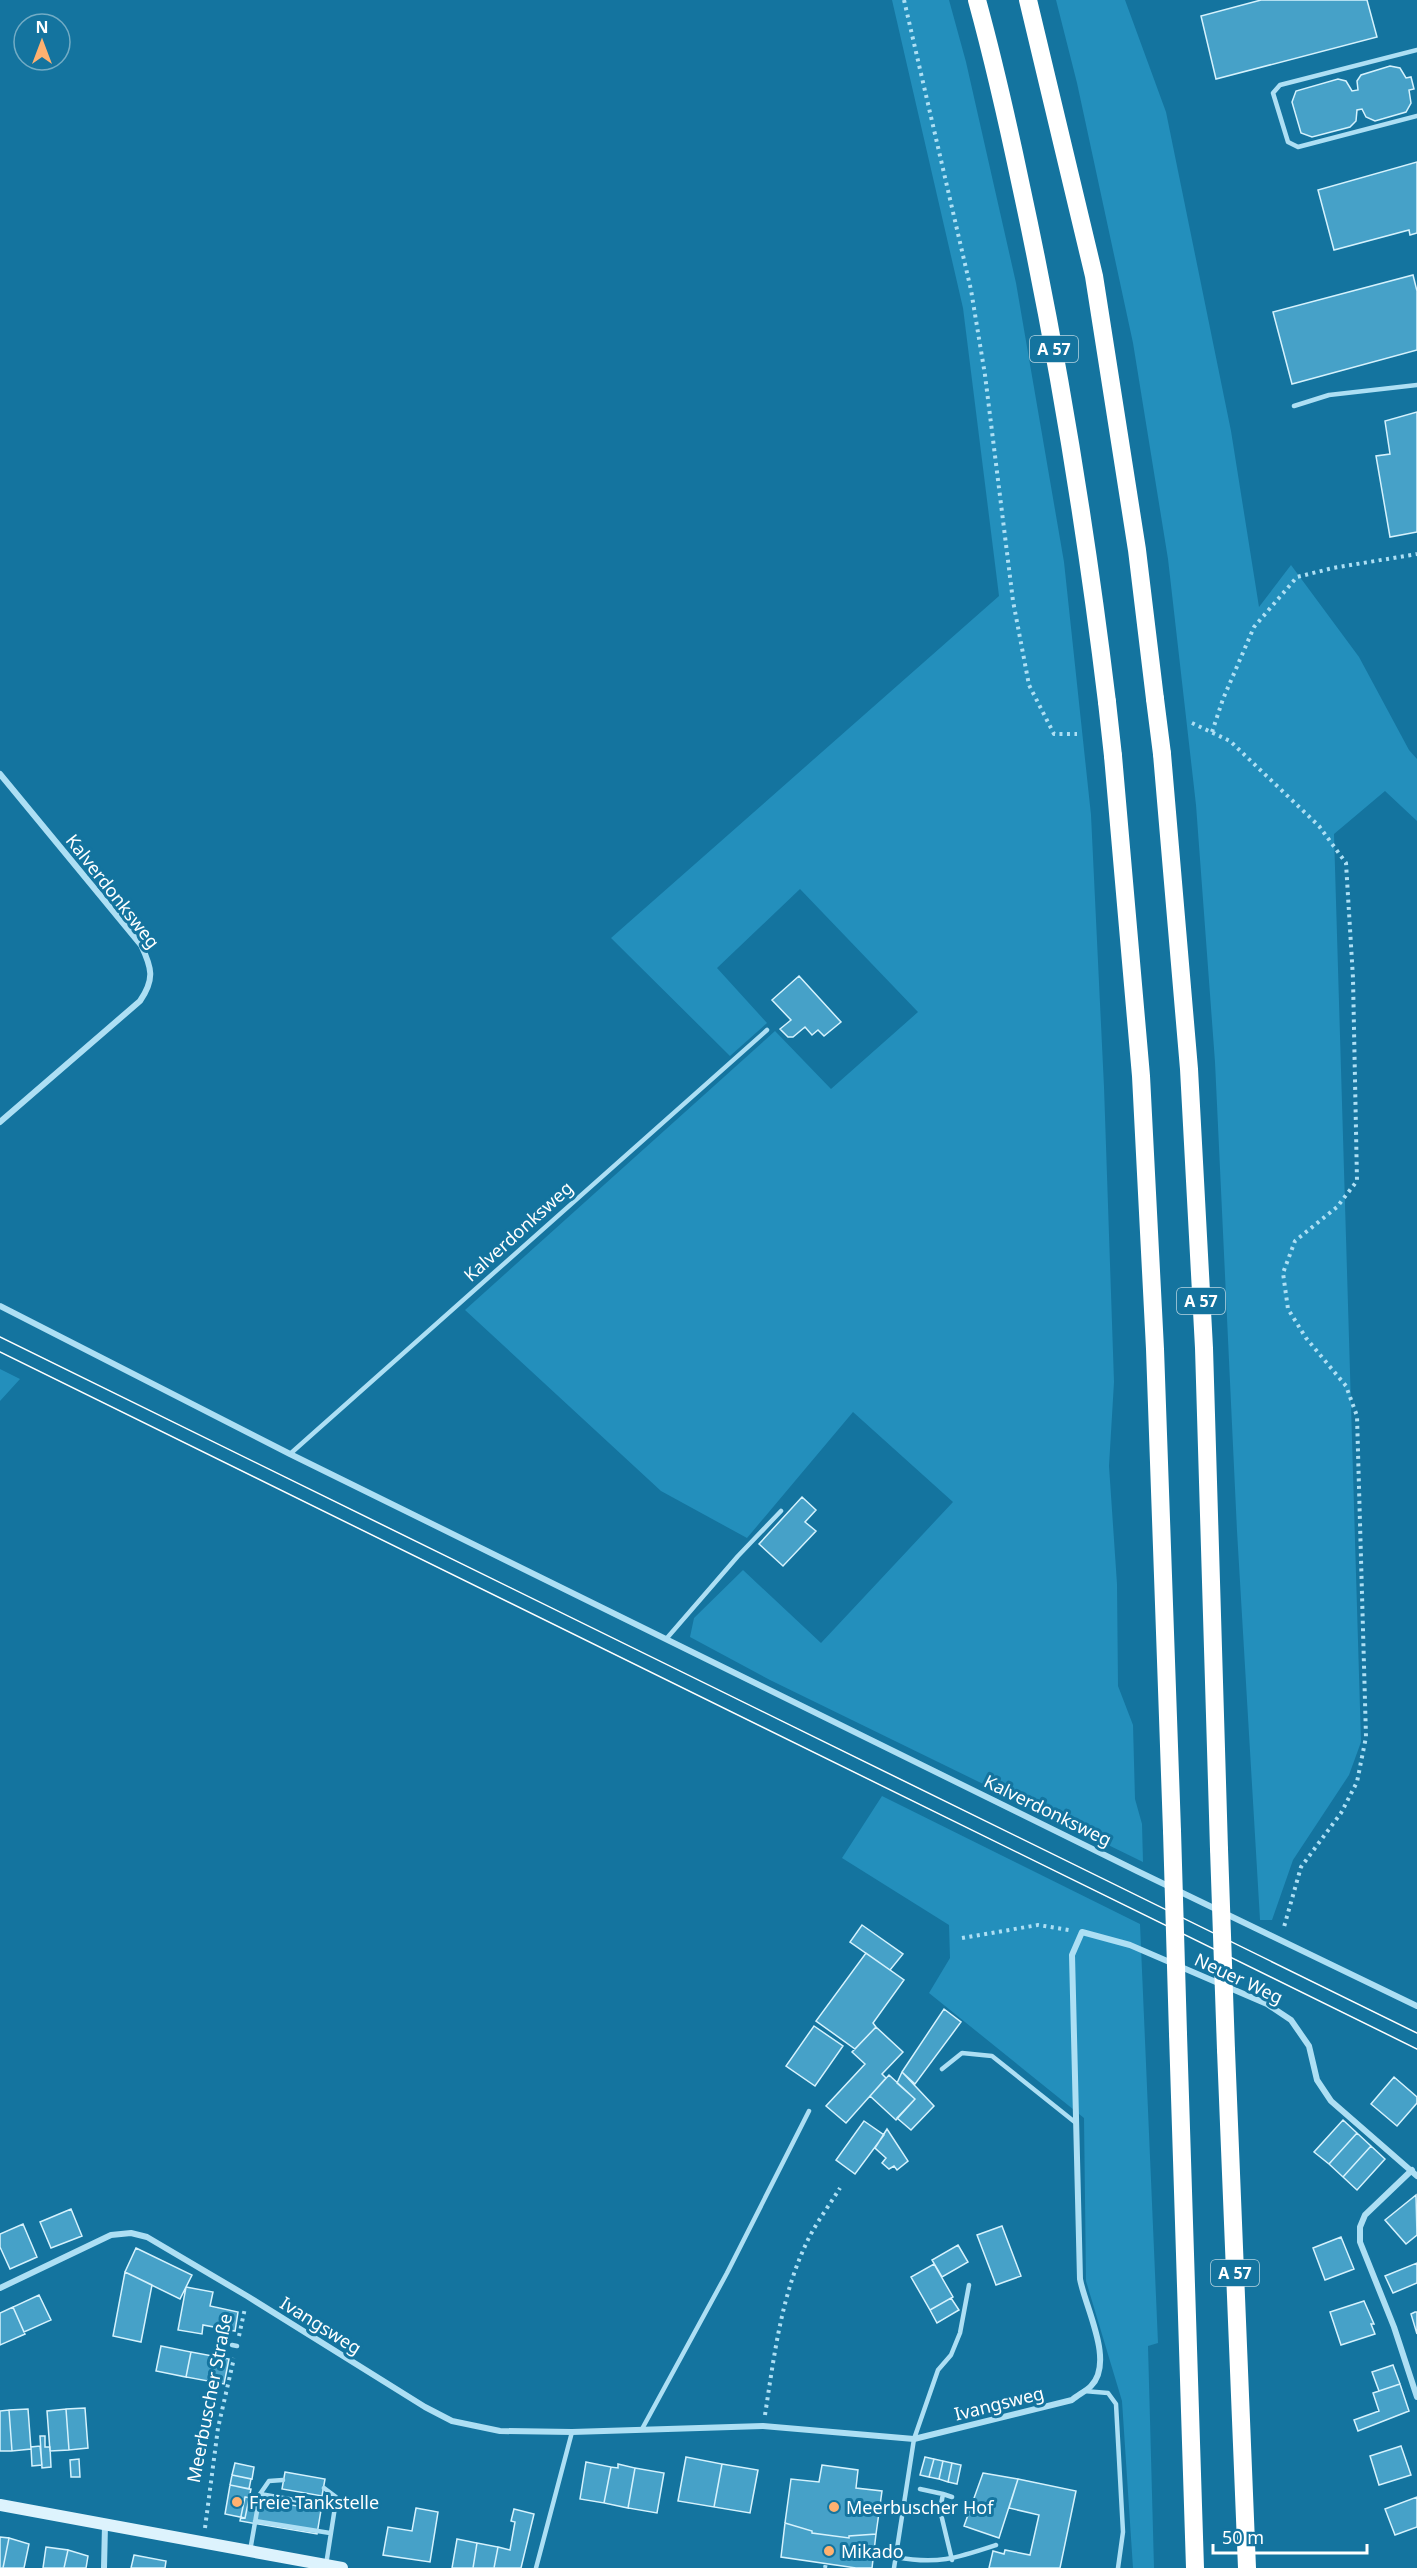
<svg xmlns="http://www.w3.org/2000/svg" width="1417" height="2568" font-family="'Noto Sans',sans-serif">
<style>
.green{fill:#238fbc}
.building{fill:#46a1c8;stroke:#d5f2fd;stroke-width:1.5}
.lines{fill:none;stroke-linecap:round;stroke-linejoin:round}
.path{stroke:#addff4;stroke-width:4;stroke-dasharray:3 4.5;stroke-linecap:butt}
.lane{stroke:#addff4;stroke-width:4.5}
.street{stroke:#addff4;stroke-width:6}
.secondary{stroke:#ddf3fd;stroke-width:12}
.highway{stroke:#fff;stroke-width:18}
.tram{stroke:#fff;stroke-width:1.5}
.highway-bridge{stroke:#fff;stroke-width:18}
.poi-dot{fill:#ffb170;stroke:#14749f;stroke-width:2}
.labels{text-anchor:middle;dominant-baseline:central;stroke-width:6;stroke-linejoin:round;paint-order:stroke}
.shield{fill:#14749f;stroke:#b8d5e2;stroke-width:1.5}
.shield-label{font-size:16px;font-weight:bold;fill:#fff}
.street-label{font-size:18px;fill:#fff;stroke:#14749f}
.poi-label{font-size:18px;fill:#fff;stroke:#14749f;text-anchor:start}
</style>
<rect width="100%" height="100%" fill="#14749f"/>
<path class="green" d="M892,0H949L966,62L1016,283L1064,562L1091,815L1104,1087L1114,1382L1109,1466L1117,1584L1118,1686L1133,1725L1135,1799L1142,1824L1143,1862L770,1680L690,1637L694,1618L743,1570L821,1643L953,1502L853,1412L747,1538L661,1491L465,1310L775,1031L831,1089L918,1012L800,889L717,968L767,1023L730,1056L611,938L999,596L963,308Z
M1056,0H1125L1166,112L1231,431L1259,607L1291,565L1359,657L1409,750L1417,759V821L1385,791L1334,834L1361,1742L1349,1775L1293,1860L1272,1920H1260L1259,1903L1237,1531L1215,1062L1196,805L1168,559L1133,343L1077,83Z
M0,1369L20,1379L0,1401Z
M882,1796L1140,1924L1158,2343L1148,2346L1154,2568H1133L1122,2401L1086,2281L1084,2118L929,1993L950,1958L949,1925L842,1858Z"/>
<path class="building" d="M1261,0H1367L1377,37L1216,79L1201,16Z
M1390,66L1400,68L1406,78L1411,77L1414,89L1409,90L1411,103L1406,112L1375,121L1366,117L1362,109L1357,110L1356,121L1350,127L1312,137L1301,133L1292,102L1296,91L1338,79L1346,81L1352,91L1358,90L1357,81L1361,75Z
M1417,162V233L1410,235L1409,230L1334,250L1318,190Z
M1413,275L1417,291V350L1292,384L1273,312Z
M1417,412V532L1390,537L1376,456L1390,454L1385,421Z
M799,976L841,1022L824,1036L818,1030L812,1035L805,1027L793,1037H788L780,1029L791,1020L772,1000Z
M802,1497L816,1510L805,1522L816,1531L783,1566L759,1544Z
M862,1925L903,1954L890,1970L850,1942Z
M866,1953L904,1980L873,2023L876,2027L855,2049L816,2021Z
M944,2009L961,2022L915,2084L902,2072Z
M814,2026L843,2046L815,2086L786,2066Z
M876,2027L903,2052L882,2074L886,2078L846,2123L826,2106L865,2064L852,2052Z
M902,2072L934,2106L911,2130L897,2118L915,2099L897,2083Z
M889,2075L915,2099L896,2120L870,2096Z
M1394,2077L1417,2097V2103L1397,2126L1371,2104Z
M1343,2120L1357,2133L1329,2164L1314,2152Z
M864,2121L884,2135L855,2174L836,2160Z
M887,2129L908,2161L897,2170L894,2166L889,2169L882,2163L886,2158L875,2148Z
M1357,2133L1371,2146L1343,2177L1329,2164Z
M1371,2146L1385,2159L1357,2190L1343,2177Z
M1416,2195L1417,2235L1406,2244L1385,2220Z
M71,2209L82,2236L51,2248L40,2222Z
M23,2224L37,2257L10,2269L0,2247V2234Z
M1002,2226L1021,2276L996,2285L977,2235Z
M1341,2237L1354,2269L1325,2280L1313,2248Z
M958,2245L968,2262L942,2277L932,2260Z
M136,2248L192,2275L180,2299L125,2272Z
M1417,2263V2283L1393,2293L1385,2276Z
M934,2264L953,2297L930,2310L911,2277Z
M125,2272L152,2285L141,2342L113,2336Z
M186,2287L213,2292L210,2306L238,2312L235,2331L203,2325L202,2334L178,2330Z
M39,2295L51,2320L24,2332L13,2307Z
M951,2298L959,2310L937,2323L930,2310Z
M1364,2301L1374,2324H1371L1375,2334L1341,2345L1330,2312Z
M13,2307L25,2334L0,2345V2313Z
M1415,2312H1417V2334L1411,2314Z
M161,2346L191,2352L186,2377L156,2371Z
M191,2352L229,2359L224,2384L186,2377Z
M1393,2365L1400,2384L1379,2391L1372,2372Z
M1400,2384L1409,2411L1358,2431L1354,2420L1379,2411L1373,2393Z
M85,2408L88,2448L69,2450L66,2409Z
M28,2409L31,2449L12,2451L9,2410Z
M66,2409L69,2450L50,2451L47,2411Z
M9,2410L12,2451H0V2411Z
M40,2436H45V2447H50L51,2467L42,2468Z
M40,2446L42,2465L32,2466L31,2447Z
M1401,2446L1411,2475L1379,2485L1370,2456Z
M686,2457L722,2464L714,2507L678,2501Z
M925,2457L934,2459L929,2477L920,2475Z
M79,2459L80,2477H71L70,2460Z
M934,2459L943,2461L939,2479L929,2477Z
M943,2461L952,2463L948,2482L939,2479Z
M586,2462L611,2467L604,2503L580,2499Z
M235,2463L254,2467L252,2479L232,2475Z
M952,2463L961,2465L957,2484L948,2482Z
M618,2464L635,2468L628,2508L604,2503L611,2467L618,2468Z
M722,2464L758,2470L750,2513L714,2507Z
M822,2465L858,2470L856,2488L882,2491L876,2534L849,2536V2538L812,2533V2531L785,2523L791,2479L819,2482Z
M635,2468L664,2473L657,2513L628,2508Z
M285,2472L325,2479L322,2496L282,2489Z
M983,2473L1018,2479L999,2538L964,2526Z
M232,2475L251,2479L249,2489L230,2485Z
M1018,2479L1076,2491L1060,2568H989L993,2551L1004,2554L1005,2550L1030,2555L1039,2515L1009,2508Z
M230,2485L251,2489L245,2518L225,2514Z
M245,2497L321,2510L317,2534L240,2521Z
M1417,2497V2527L1395,2535L1385,2509Z
M416,2508L438,2512L430,2562L383,2555L388,2527L412,2531Z
M514,2509L534,2514L521,2568H494L498,2547L510,2550L515,2522L511,2521Z
M785,2523L812,2531V2533L849,2538V2536L876,2534L872,2568H856L781,2557Z
M0,2537L9,2538L3,2568H0Z
M9,2538L29,2544L24,2568H3Z
M457,2539L477,2543L473,2568H452Z
M477,2543L498,2547L494,2568H473Z
M46,2547L68,2550L64,2568H43Z
M68,2550L88,2556L86,2568H64Z
M134,2555L166,2561L165,2568H131Z"/>
<g class="lines">
<path class="path" d="M904,0L971,290L985,375L1013,601L1029,685L1054,734H1077
M1192,723L1230,741L1319,826L1346,863L1353,978L1357,1181L1337,1207L1295,1241L1283,1273L1288,1309L1306,1338L1346,1386L1357,1416L1366,1737L1357,1782L1341,1813L1301,1867L1284,1927
M1212,732L1223,699L1254,627L1297,577L1333,568L1417,554
M962,1938L1038,1925L1069,1930
M239,2336L245,2308
M765,2415C774,2357 781,2297 806,2244C815,2224 829,2206 840,2188
M205,2528L218,2428L234,2358
M825,2568L826,2563"/>
<path class="lane" d="M1417,50L1280,85L1273,93L1288,142L1298,147L1417,116
M1294,406L1329,395L1417,385
M290,1454L767,1030
M667,1638L738,1556L781,1511
M942,2069L962,2053L992,2056L1076,2123
M232,2345L237,2346
M1084,2391L1108,2393L1116,2404L1123,2532L1118,2568
M642,2429L727,2273L809,2111
M324,2488L336,2497L335,2507
M920,2489L943,2494L940,2510L952,2560
M260,2494L269,2481L283,2480
M943,2494L952,2497
M255,2521L330,2533
M250,2551L260,2494L335,2507L326,2565
M896,2557C937,2565 957,2558 996,2545
M536,2568L572,2432
M894,2568L914,2439L938,2370L951,2355L960,2333L969,2285"/>
<path class="street" d="M0,774L141,945C152,968 155,979 140,1001L0,1122
M0,1306L290,1454L1137,1871L1417,2006
M1412,2170L1365,2215L1360,2227V2242L1394,2327L1417,2397
M0,2288L111,2235L131,2233L147,2237L247,2296L425,2407L452,2421L500,2431L572,2432L763,2426L914,2439L1072,2400C1078,2395 1086,2391 1091,2386C1115,2362 1085,2307 1080,2279L1072,1955L1082,1932L1130,1945L1267,2004L1291,2020L1309,2046L1317,2080L1331,2101L1417,2176
M104,2568L105,2525"/>
<path class="secondary" d="M0,2505L342,2568"/>
<path class="highway" d="M977,0C994,62 1008,124 1021,186C1058,357 1086,529 1107,702
M1028,0L1094,276L1137,550L1155,699
M1162,754L1189,1069L1204,1348L1219,1849
M1113,756L1141,1076L1155,1349L1172,1831
M1178,2034L1195,2568
M1226,2050L1247,2568"/>
<path class="tram" d="M0,1337L1417,2033
M0,1352L1417,2049"/>
<path class="highway-bridge" d="M1155,699L1162,754
M1107,702L1113,756
M1172,1831L1178,2034
M1219,1849L1226,2050"/>
</g>
<g class="poi-dot">
<circle cx="237" cy="2502" r="6"/>
<circle cx="834" cy="2507" r="6"/>
<circle cx="829" cy="2551" r="6"/>
</g>
<g class="labels">
<g class="shield">
<rect x="1030" y="336" width="48" height="26" rx="4.5"/>
<rect x="1177" y="1288" width="48" height="26" rx="4.5"/>
<rect x="1211" y="2260" width="48" height="26" rx="4.5"/>
</g>
<g class="shield-label">
<text x="1054" y="349">A 57</text>
<text x="1201" y="1301">A 57</text>
<text x="1235" y="2273">A 57</text>
</g>
<g class="street-label">
<text transform="translate(113 891) rotate(52)">Kalverdonksweg</text>
<text transform="translate(518 1231) rotate(-42)">Kalverdonksweg</text>
<text transform="translate(1048 1810) rotate(26)">Kalverdonksweg</text>
<text transform="translate(1239 1978) rotate(25)">Neuer Weg</text>
<text transform="translate(321 2325) rotate(32)">Ivangsweg</text>
<text transform="translate(209 2398) rotate(-79)">Meerbuscher Straße</text>
<text transform="translate(999 2403) rotate(-14)">Ivangsweg</text>
</g>
<g class="poi-label">
<text x="249" y="2502">Freie Tankstelle</text>
<text x="846" y="2507">Meerbuscher Hof</text>
<text x="841" y="2551">Mikado</text>
</g>
</g>
<g transform="translate(42 42)"><circle r="28" fill="#14749f" stroke="#72acc5" stroke-width="1.5"/>
<path d="M0-4.5L10 22L0 15L-10 22Z" fill="#ffb170"/>
<text y="-9" font-size="16" font-weight="bold" text-anchor="middle" fill="#ffffff">N</text>
</g>
<path d="M1213 2544v9h154v-9" fill="none" stroke="#ffffff" stroke-width="3"/>
<text x="1222" y="2544" font-size="18" fill="#ffffff" stroke="#14749f" stroke-width="4.5" paint-order="stroke">50 m</text>
</svg>
